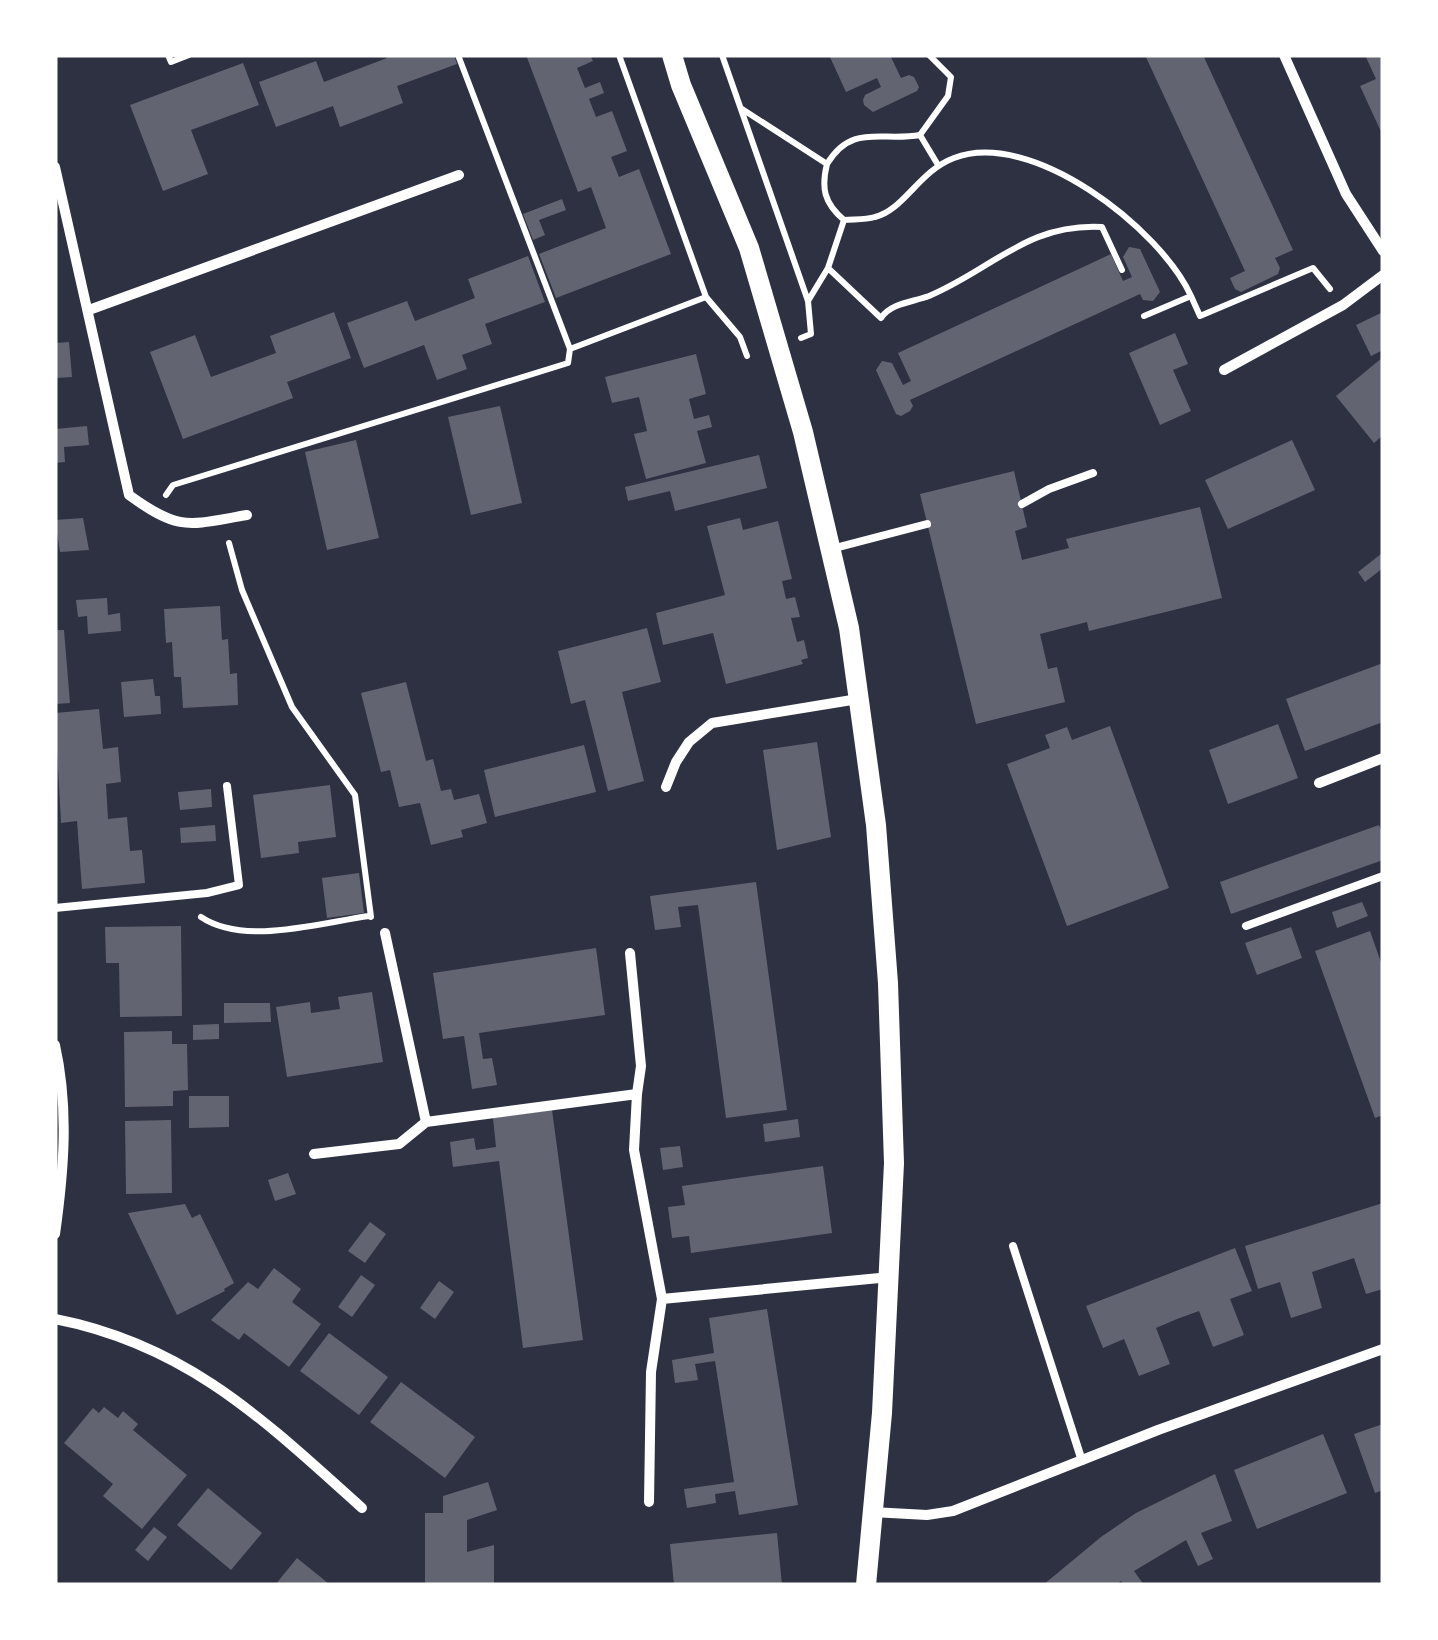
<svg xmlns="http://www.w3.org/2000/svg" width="1438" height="1640" font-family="Manrope,sans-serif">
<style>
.building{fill:#626471}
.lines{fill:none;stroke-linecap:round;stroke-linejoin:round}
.path{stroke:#fff;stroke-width:6}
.service{stroke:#fff;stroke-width:8}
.minor{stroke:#fff;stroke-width:10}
.secondary{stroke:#fff;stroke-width:20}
</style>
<rect width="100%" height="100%" fill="#2d3142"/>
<path class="building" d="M386,55H454L457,64L397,86L403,103L340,127L333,106L276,127L259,82L316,61L324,82L387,58Z
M526,55H590L593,61L577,68L585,88L600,82L604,93L589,99L596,117L612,111L627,151L611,157L619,177L639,169L671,254L556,298L539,254L606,228L591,187L578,192Z
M829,55H890L901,78L909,75L914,77L919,87L917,91L873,112L864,105L863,100L865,95L881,87L877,78L846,92Z
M1145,55H1203L1293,250L1275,258L1280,268L1278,274L1241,292L1235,289L1230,278L1245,271Z
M1365,55H1383V136L1360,86L1376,79Z
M243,63L259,105L191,130L208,174L163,191L130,105Z
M562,199L566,210L539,220L545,235L533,240L523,214Z
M1129,247L1140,249L1160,292L1153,301L1143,300L1140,294L910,400L913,406L910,411L901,416L896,414L876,370L882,361L892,363L903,385L911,381L898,353L1111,254L1123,281L1132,277L1123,257Z
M528,256L545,302L485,324L492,344L462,355L467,369L437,380L424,345L364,368L347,323L407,301L415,321L475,298L468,279Z
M334,312L351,358L287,382L293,398L183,439L150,352L195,335L211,377L276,353L270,336Z
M1383,312V350L1371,356L1356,325Z
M1175,333L1188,364L1173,370L1191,411L1160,425L1129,353Z
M69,342L72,377L55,378V343Z
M696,354L706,394L689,399L694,419L709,415L712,427L697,431L706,463L646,479L634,434L647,431L639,397L612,403L605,377Z
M1383,357V435L1374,443L1336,396Z
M500,406L522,503L471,515L448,417Z
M87,426L89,445L64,447L65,462L55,463V429Z
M356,440L379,538L327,550L305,452Z
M1292,440L1315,490L1228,529L1205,480Z
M759,455L767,488L675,511L670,491L628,501L625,487Z
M1014,471L1027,527L1015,531L1022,560L1069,548L1066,539L1200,507L1222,598L1089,631L1087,622L1040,634L1048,669L1057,667L1065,702L976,724L920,494Z
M83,518L89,550L60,552L55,520Z
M740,518L743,530L778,521L792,579L782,581L786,599L795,597L800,617L791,618L797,642L804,640L808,658L801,660L803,664L726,684L713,633L663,645L656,613L725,595L707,526Z
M1381,554L1383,568L1365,582L1358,572Z
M107,598L108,615L120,613L121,631L88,634L87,616L78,617L76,600Z
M220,606L222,640L228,639L230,674L237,673L238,705L183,708L181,677H174L172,642L166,643L164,609Z
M647,628L661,682L622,692L644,781L608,791L585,700L571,704L558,651Z
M55,630H64L70,703L55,704Z
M1383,663V722L1305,751L1286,699Z
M153,679L155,696H160L161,714L124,717L121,682Z
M406,682L426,761L433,759L441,791L451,789L454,800L479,794L487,823L461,830L463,837L431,845L420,803L399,807L390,770L381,772L361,693Z
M99,709L103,749L118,747L121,782L106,784L108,819L127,817L130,851L142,850L145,883L82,889L77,821L61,823L55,713Z
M1278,724L1298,778L1228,804L1209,750Z
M1110,726L1169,888L1067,926L1007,764L1050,748L1045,735L1067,727L1072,740Z
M817,742L831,837L777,850L763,750Z
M584,745L596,792L495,817L484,770Z
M330,785L336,837L298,842L299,853L261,858L253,795Z
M211,789L212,807L180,810L178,792Z
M215,825L216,841L181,843L180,828Z
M1379,825L1383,835V860L1231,914L1220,882Z
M359,873L364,913L327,918L322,878Z
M756,882L787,1110L726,1118L698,905L678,907L681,927L655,930L650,896Z
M1362,902L1368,916L1337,928L1332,912Z
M181,926L182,1016L120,1017L119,963H106L105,927Z
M1291,927L1302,958L1257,975L1245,943Z
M1370,931L1383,968V1115L1375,1118L1315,951Z
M596,948L605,1015L479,1033L483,1059L492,1058L497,1085L472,1089L464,1036L443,1039L433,973Z
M372,992L383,1062L287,1077L276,1007L310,1002L311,1013L340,1009L338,997Z
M224,1003H270L271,1022L224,1023Z
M219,1024V1039L193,1040V1025Z
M172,1031V1044H187L188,1090L173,1091V1106L125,1107L124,1032Z
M189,1096H229V1127L189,1128Z
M552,1110L583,1340L523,1348L499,1161L453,1167L450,1142L474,1138L476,1150L496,1147L493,1118Z
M798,1119L800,1137L765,1142L763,1124Z
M171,1120L172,1193L126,1194L125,1121Z
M680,1146L683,1167L663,1170L660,1148Z
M823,1166L832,1233L691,1253L689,1236L672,1238L668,1207L685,1205L682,1186Z
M288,1173L296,1194L275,1201L268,1180Z
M1383,1203V1289L1366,1294L1354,1258L1312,1272L1322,1308L1291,1318L1280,1282L1258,1289L1245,1246Z
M185,1204L192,1218L200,1214L234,1283L224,1289L225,1291L177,1315L128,1213Z
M370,1222L386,1234L365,1263L348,1251Z
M1235,1248L1252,1291L1230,1299L1244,1335L1213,1347L1199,1311L1177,1319L1156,1328L1170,1364L1139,1376L1124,1339L1103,1348L1086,1306Z
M274,1268L301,1289L292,1302L321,1324L289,1367L244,1333L239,1340L211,1320L248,1282L258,1289Z
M361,1275L375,1285L352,1317L338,1307Z
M439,1281L454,1292L435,1319L420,1308Z
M767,1309L798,1505L739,1515L735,1491L715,1494L716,1503L687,1508L684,1489L734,1482L715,1361L695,1364L698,1380L675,1383L672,1360L714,1353L709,1318Z
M329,1333L388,1377L359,1415L300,1371Z
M401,1382L475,1437L445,1478L370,1422Z
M104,1407L118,1418L123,1411L138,1424L133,1430L187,1475L142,1529L103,1496L113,1484L64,1443L93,1408L99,1413Z
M1383,1424V1490L1375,1493L1354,1434Z
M1323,1434L1347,1493L1257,1529L1234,1470Z
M1215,1474L1232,1521L1201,1533L1213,1559L1198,1566L1186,1540L1134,1571L1144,1585H1124L1121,1581L1116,1585H1043L1101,1537L1136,1513Z
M488,1482L497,1510L467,1520V1552L494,1545V1585H425V1513H443V1496Z
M208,1488L262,1533L231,1570L177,1525Z
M154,1527L167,1537L148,1561L135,1550Z
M777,1533L782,1585H674L670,1544Z
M297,1558L323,1579L330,1585H275Z"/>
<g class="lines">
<path class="path" d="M168,55L171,62L189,55
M458,55L570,349
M619,55L706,297L740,337L747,356
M722,55L808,301L811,334L801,338
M742,109L827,164C821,188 824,203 844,220L828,268L808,301
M920,135L938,165
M827,164C852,123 881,142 920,135L948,96L951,77L929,55
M844,220C854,219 865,220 875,217C904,210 919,171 954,158C1031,128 1160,228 1191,296
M828,268L881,318C891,303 913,302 929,296C993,269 1027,223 1102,227L1122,270
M1144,316L1191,296L1200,316L1313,268L1330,289
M166,495L173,485L568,363L570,349L706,297
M229,543L242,590L292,707L355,795L371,917
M201,917C244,946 319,923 369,916"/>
<path class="service" d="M1022,504L1049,489L1093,473
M835,548L927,524
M55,908L207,893L239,885L227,786
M1246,926L1383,876
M1013,1246L1082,1461"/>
<path class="minor" d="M1284,55L1346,194L1383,251
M55,167L129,495C180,532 188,525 247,515
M89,310L459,175
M1224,370L1343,305L1383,275
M1319,783L1383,758
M666,787L676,762L689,742L712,723L858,699
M385,933L426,1122
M630,953L641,1066L637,1094
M55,1045C69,1108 64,1170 55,1234
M314,1154L399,1144L426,1122L637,1094L634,1150L662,1299L651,1372L649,1502
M662,1299L890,1277
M55,1319C188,1345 265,1421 362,1508
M872,1512L927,1515L953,1511L1158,1430L1383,1349"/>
<path class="secondary" d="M672,55L681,85L749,248L803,432L849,628L876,825L888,983L894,1163L882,1413L866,1585"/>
</g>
<rect width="1438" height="1640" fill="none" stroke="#ffffff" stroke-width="115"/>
</svg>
